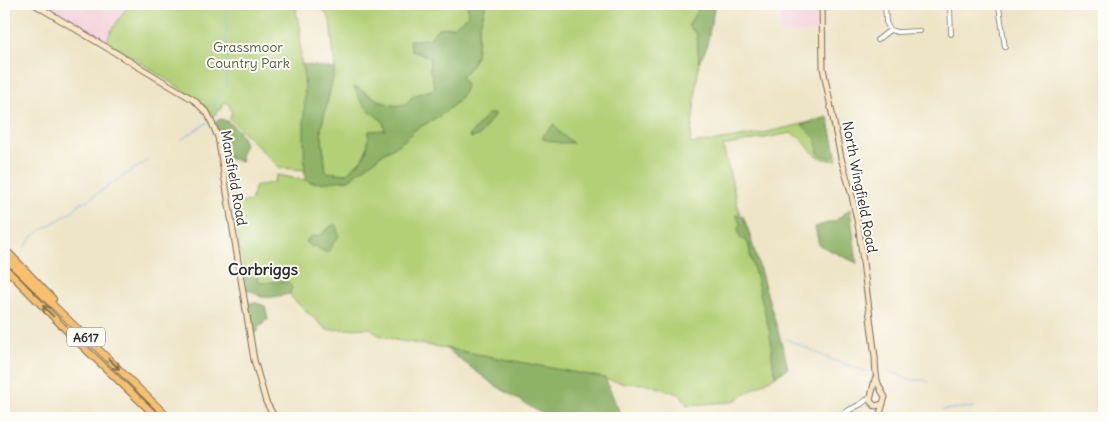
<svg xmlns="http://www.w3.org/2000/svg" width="1108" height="422" font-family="Delius,sans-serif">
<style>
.built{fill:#f4cfdc}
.green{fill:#b3d077;stroke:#6f7e51}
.forest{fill:#8eb268;stroke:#5c6e4a}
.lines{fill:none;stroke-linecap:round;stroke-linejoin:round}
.stream{stroke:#81b4ee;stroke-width:1}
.minor-casing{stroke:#6f6c61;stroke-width:5.5}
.tertiary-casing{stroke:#6f6c61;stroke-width:6}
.secondary-casing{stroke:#6f6c61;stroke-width:7}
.trunk-casing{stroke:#6f6c61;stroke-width:8}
.minor{stroke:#fff;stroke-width:4}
.tertiary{stroke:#fff;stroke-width:4.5}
.secondary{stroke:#fce5c4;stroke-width:5}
.trunk{stroke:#f8bf6c;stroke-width:6}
.oneway{stroke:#876e48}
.labels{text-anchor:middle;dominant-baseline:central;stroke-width:4;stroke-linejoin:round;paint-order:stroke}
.shield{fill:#fdfcf7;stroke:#6a6a68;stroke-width:1}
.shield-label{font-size:12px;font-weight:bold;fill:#2b2b2b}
.park-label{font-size:14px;fill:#545d42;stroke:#fdfcf7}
.street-label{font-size:14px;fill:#2b2b2b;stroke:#fdfcf7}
.quarter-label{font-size:16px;font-weight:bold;fill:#2b2b2b;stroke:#fdfcf7}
</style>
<rect width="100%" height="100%" fill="#fdfcf7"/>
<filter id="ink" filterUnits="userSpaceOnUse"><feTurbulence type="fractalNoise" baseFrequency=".02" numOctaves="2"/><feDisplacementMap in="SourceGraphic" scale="10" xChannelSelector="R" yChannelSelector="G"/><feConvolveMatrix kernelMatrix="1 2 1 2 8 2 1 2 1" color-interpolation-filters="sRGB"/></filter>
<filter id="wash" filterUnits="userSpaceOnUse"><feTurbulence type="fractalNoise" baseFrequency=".0096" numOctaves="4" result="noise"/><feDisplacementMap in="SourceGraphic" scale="20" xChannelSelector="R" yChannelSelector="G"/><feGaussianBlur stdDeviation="1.12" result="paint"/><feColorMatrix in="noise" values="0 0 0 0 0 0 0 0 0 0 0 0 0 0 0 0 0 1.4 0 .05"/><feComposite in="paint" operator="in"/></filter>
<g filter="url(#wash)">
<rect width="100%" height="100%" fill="#eee4c6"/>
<path class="built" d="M42,4H129L107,41L95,36Z
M781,4H818L817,32L781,34Z"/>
<path class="green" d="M129,4H306L297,8L296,13L300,26L301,64L304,74L305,95V170L280,168L229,118L232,114L229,105L225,102H223L222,108L213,116L201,102L107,41L111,31Z
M320,4H468V16L453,27L438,28L429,39L412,51L430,57V70L436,88C429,92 419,93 414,96C410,98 409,102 405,104C387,111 370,93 355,87C361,105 368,110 383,121L385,130L369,132C367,156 364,158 346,174L326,172L321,129L335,69L330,20Z
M486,4H699L698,10L688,26L697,34L699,63L690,144C737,139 783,130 828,117L837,160C809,162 811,141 791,133L723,146L742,223L784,371L732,402L687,405L681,395L648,384L624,383L445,348L395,340L379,335L370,328L327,330L293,299L284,285L247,286L232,204L251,201L255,186L273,183L277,175L305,180L313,183L335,180H349C359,170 371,164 381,155C392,146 405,144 413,131L458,101L462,76L472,65L476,55L479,28Z"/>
<path class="forest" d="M468,4H486L479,28L476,55L472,65L462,76L461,78L466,85C463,106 430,121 413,131C405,144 392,146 381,155C371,164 359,170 349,180C334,180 319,186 305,180C304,158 304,136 304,114C305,97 306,80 301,64L335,69L321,129L326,172L346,174C364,158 368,156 369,131L385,130L383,121C368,110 361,105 354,87C369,93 387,110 404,104C408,102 410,99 413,96C419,93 429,92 435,88L430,70V57L412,51L409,40L429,39L438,28L453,27L468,16Z
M699,4H715L706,49L699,63L697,34L688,26L698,10Z
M488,114H495L480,135L472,138L469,136Z
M828,117L836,154L831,158L823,156L818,153L817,140L802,125Z
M220,119C231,120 241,133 245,144L240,156L242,161L226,158L222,140L224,137L223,131L218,129L215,123Z
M554,124L560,133L573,143H559L543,139V136Z
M850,209L857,263L819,245L815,227L835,221Z
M736,215L743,216L748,229L785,355L788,368L776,376C770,359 773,347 769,330C763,305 757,280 750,255C750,245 750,242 740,238L738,229L740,224Z
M333,225H336L339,236L333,243L331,250L327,253L319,249L316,246H311L306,243V241L313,236H319Z
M257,269L260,272L258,279L261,283L281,281L288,282L292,287L290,294C282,295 266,300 259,296C254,293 254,291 247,290L244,276Z
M247,303H256L265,306L268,320L264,321L263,325H259L258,332L253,333L250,325Z
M445,348L605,378L622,418H555L539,412L493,384Z"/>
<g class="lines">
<path class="stream" d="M224,4L226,12V66
M226,87V70
M217,113L213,104L222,94
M182,139L208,122
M24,248L35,234L73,211L80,203L85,202L120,178L147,161
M786,339L835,361L867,372
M888,371C896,373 904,378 913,380C919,381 922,378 929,382
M943,410L973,407"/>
</g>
</g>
<g filter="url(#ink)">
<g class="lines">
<g class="minor-casing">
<path id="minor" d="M885,4L886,22L890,30L897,32L920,31
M950,4L951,34
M997,4L999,7L1005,47
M821,9L848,4
M877,40L890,30"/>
</g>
<g class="tertiary-casing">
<path id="tertiary" d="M834,418L861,404L870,397"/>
</g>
<g class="secondary-casing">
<path id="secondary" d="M34,4L194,100L208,114L218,137L254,360L266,402L275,418
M822,4L823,68L841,158L852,196L859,230L875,357C876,376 875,381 885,397L879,417
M875,379L870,401L875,406L883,404"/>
</g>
<g class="trunk-casing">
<path id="trunk" d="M4,248L53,299
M4,257L169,418
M4,267L75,339L158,418"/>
</g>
<use href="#minor" class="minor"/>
<use href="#tertiary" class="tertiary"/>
<use href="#secondary" class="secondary"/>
<use href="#trunk" class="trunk"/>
</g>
<defs><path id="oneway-shaft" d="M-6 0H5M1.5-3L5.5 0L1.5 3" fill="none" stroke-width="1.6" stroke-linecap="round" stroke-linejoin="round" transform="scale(1.25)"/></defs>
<g class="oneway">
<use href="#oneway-shaft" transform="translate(48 311) rotate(-134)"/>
<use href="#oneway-shaft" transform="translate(114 364) rotate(44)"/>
</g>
</g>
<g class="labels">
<rect class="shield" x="67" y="327.5" width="38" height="19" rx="4"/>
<g class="shield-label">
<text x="86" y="337">A617</text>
</g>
<g class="park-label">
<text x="248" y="47">Grassmoor<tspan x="248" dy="16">Country Park</tspan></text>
</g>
<g class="street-label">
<text transform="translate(234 178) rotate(80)">Mansfield Road</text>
<text transform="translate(860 187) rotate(79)">North Wingfield Road</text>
</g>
<g class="quarter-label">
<text x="263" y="269">Corbriggs</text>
</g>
</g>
<rect width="1108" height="422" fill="none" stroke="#fdfcf7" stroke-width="20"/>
</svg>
